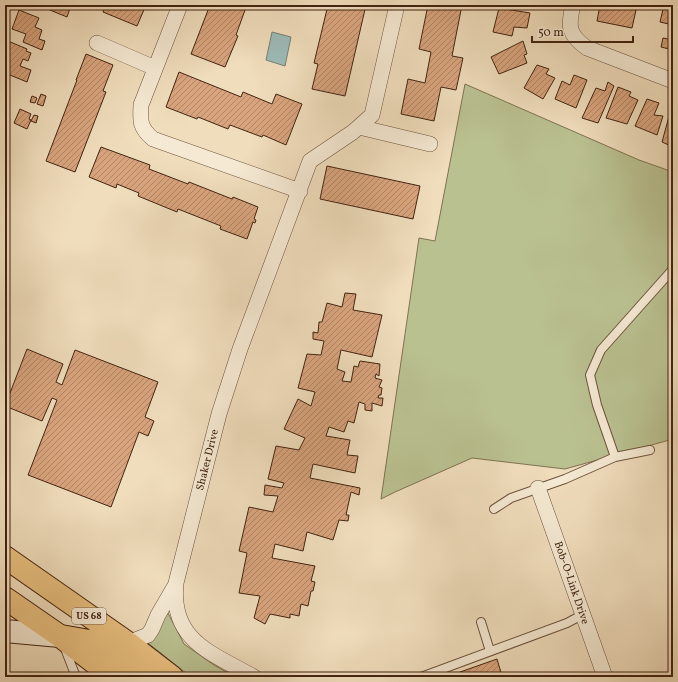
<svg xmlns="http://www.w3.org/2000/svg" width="678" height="682" font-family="Vollkorn,serif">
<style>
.grass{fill:#bac191;stroke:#7e7251}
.water{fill:#9cbab7;stroke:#787e75}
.building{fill:url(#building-hatch);stroke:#422311}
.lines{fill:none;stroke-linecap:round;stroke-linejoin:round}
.lane-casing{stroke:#6e523c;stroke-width:10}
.street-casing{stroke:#6e523c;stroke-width:16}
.secondary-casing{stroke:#422311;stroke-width:24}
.primary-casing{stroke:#422311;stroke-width:24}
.lane{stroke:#f5e9d3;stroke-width:8}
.street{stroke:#f5e9d3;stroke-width:15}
.secondary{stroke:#f5e9d3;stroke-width:22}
.primary{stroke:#e8be7e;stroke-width:22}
.labels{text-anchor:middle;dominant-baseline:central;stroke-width:4;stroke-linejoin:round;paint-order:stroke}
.shield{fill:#f5e9d3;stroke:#785e4b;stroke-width:1}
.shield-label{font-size:10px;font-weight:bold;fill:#422311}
.street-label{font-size:11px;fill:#422311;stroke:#f5e9d3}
</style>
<defs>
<pattern id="building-hatch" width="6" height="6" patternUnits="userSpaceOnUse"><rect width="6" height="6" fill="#d8a47d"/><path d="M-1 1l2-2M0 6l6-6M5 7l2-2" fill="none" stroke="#b18565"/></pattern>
</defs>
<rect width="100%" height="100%" fill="#f0ddbc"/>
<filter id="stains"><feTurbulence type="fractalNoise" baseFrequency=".005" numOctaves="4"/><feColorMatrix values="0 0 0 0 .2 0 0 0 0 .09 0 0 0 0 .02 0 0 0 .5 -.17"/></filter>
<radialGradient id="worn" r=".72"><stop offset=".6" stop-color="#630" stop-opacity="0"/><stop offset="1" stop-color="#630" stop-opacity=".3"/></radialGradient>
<path class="grass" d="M465,84L639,160L673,172V439L565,469L472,458L395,492L381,499L419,238L435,241Z
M168,613L184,644L214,665L235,677H191L148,643Z"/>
<path class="water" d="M272,32L291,37L285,66L266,60Z"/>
<path class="building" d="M46,5H62L70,8L67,17L45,8Z
M106,5H146L137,26L103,12Z
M210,5H233L245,10L236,35L238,36L225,67L191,54Z
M328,5H366L345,96L312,89L318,64L314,63Z
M428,5H462L452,56L463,58L456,90L441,87L434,121L401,114L408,79L425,83L431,52L419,49Z
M600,5H615L636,10L632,28L597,21Z
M664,5L673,7V25L660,22Z
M499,8L530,13L527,28L514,27L512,36L493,32Z
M19,10L39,18L35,27L42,30L39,39L45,41L42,50L23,42L26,34L12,29Z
M663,38L673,40V50L661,47Z
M8,41L27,49L26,51L31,53L28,61L23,59L20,66L31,70L27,82L5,73V47Z
M523,41L527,54L524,55L527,63L499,74L491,57Z
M86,54L113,65L103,91L106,92L75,172L46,161L77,80H76Z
M537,65L549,69L546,74L555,78L543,99L524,88Z
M179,72L241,97L243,92L272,104L276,94L302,104L286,145L263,135L262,137L230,125L228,129L198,117L197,119L166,107Z
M574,75L587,80L576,108L555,99L562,81L570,85Z
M5,82L9,84L5,95Z
M608,82L614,86L598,123L582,118L596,88L605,91Z
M618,87L631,92L629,96L638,100L627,124L606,118Z
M41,94L46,96L43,106L37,104Z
M32,96L37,98L35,103L30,102Z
M647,99L659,103L654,115L663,116L657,135L635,126Z
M20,109L31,114L29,119L31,120L27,129L14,123Z
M671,109L673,110V147L662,142Z
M34,115L38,116L36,123L31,121Z
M101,147L150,165L149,169L188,184L189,182L232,199L233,197L258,207L254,219L256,220L255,223L253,222L247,239L220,229L221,226L178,209L177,212L138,196L139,193L117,184L116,188L89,177Z
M327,166L420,186L413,219L320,199Z
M5,192L9,194L7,201L5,200Z
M345,293L356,294L353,310L382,315L372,357L341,350L337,369L345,372L342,381L351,382L354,366L358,367L360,361L380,364L379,376L376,374L375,378L382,380L379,387L382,388L381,395H379L378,398H383L382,406L372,403V411L365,410V404L359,402L354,423L348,421L344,432L329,427L326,436L350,440L347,455L358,456L355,473L313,464L310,478L360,488L359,495L351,492L346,515H349L348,521L339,520L333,540L307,532L303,551L275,544L272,558L315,566L311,581L315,582L313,591H311L308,606L301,604L299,616L290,614V618L270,614L265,624L254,618L260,596L239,593L247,553L239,551L249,507L273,512L278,496L264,495L265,485L282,488L284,483L268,479L276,446L299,450L305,438L284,429L298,399L311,406L315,392L298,388L307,354L321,355L324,341L313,339V332L318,333L319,322H322L327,303L342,307Z
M27,349L63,364L56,382L62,385L75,350L158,382L145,417L154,421L148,436L139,432L111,507L28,475L57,400L52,398L42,421L5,406Z
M497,659L502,676L508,674L509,677H446Z"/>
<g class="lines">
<g class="lane-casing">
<path id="lane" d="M615,457L650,450
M494,509L511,498L565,479L615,457L597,405L590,375L601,350L673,269
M481,622L490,651
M64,646L76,677
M421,677L567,623L582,615"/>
</g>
<g class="street-casing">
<path id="street" d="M180,5L141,105C140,122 140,128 153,139L300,191
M573,5C568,26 568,35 587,48L673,81
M97,43L155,68
M359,127L430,144
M538,488L605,677
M128,643L148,635L152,629L158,615L176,584
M254,677C212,653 170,641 176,583L219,414L240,349L310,161L353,132L372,115L397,5"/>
</g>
<g class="secondary-casing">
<path id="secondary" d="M5,631L60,636"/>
</g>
<g class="primary-casing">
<path id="primary" d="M5,557L128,643L172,677
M5,598L60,636L113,677
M61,636L95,642L145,677"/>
</g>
<use href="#lane" class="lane"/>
<use href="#street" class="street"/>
<use href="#secondary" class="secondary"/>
<use href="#primary" class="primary"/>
</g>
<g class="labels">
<rect class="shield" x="72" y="608" width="34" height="16" rx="3"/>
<g class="shield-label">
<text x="89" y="616">US 68</text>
</g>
<g class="street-label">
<text transform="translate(208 460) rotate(-76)">Shaker Drive</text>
<text transform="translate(571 583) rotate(71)">Bob-O-Link Drive</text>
</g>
</g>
<rect width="678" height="682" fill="none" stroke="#f0ddbc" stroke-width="20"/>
<rect x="6" y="6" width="666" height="670" fill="none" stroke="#422311" stroke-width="2"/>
<rect x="10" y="10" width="658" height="662" fill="none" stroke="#422311"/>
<path d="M532 36v6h101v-6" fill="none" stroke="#422311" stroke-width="2"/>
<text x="538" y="36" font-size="12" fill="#422311" stroke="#f5e9d3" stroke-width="3" paint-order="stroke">50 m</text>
<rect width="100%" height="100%" filter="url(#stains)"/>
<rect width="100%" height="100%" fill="url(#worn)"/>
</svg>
